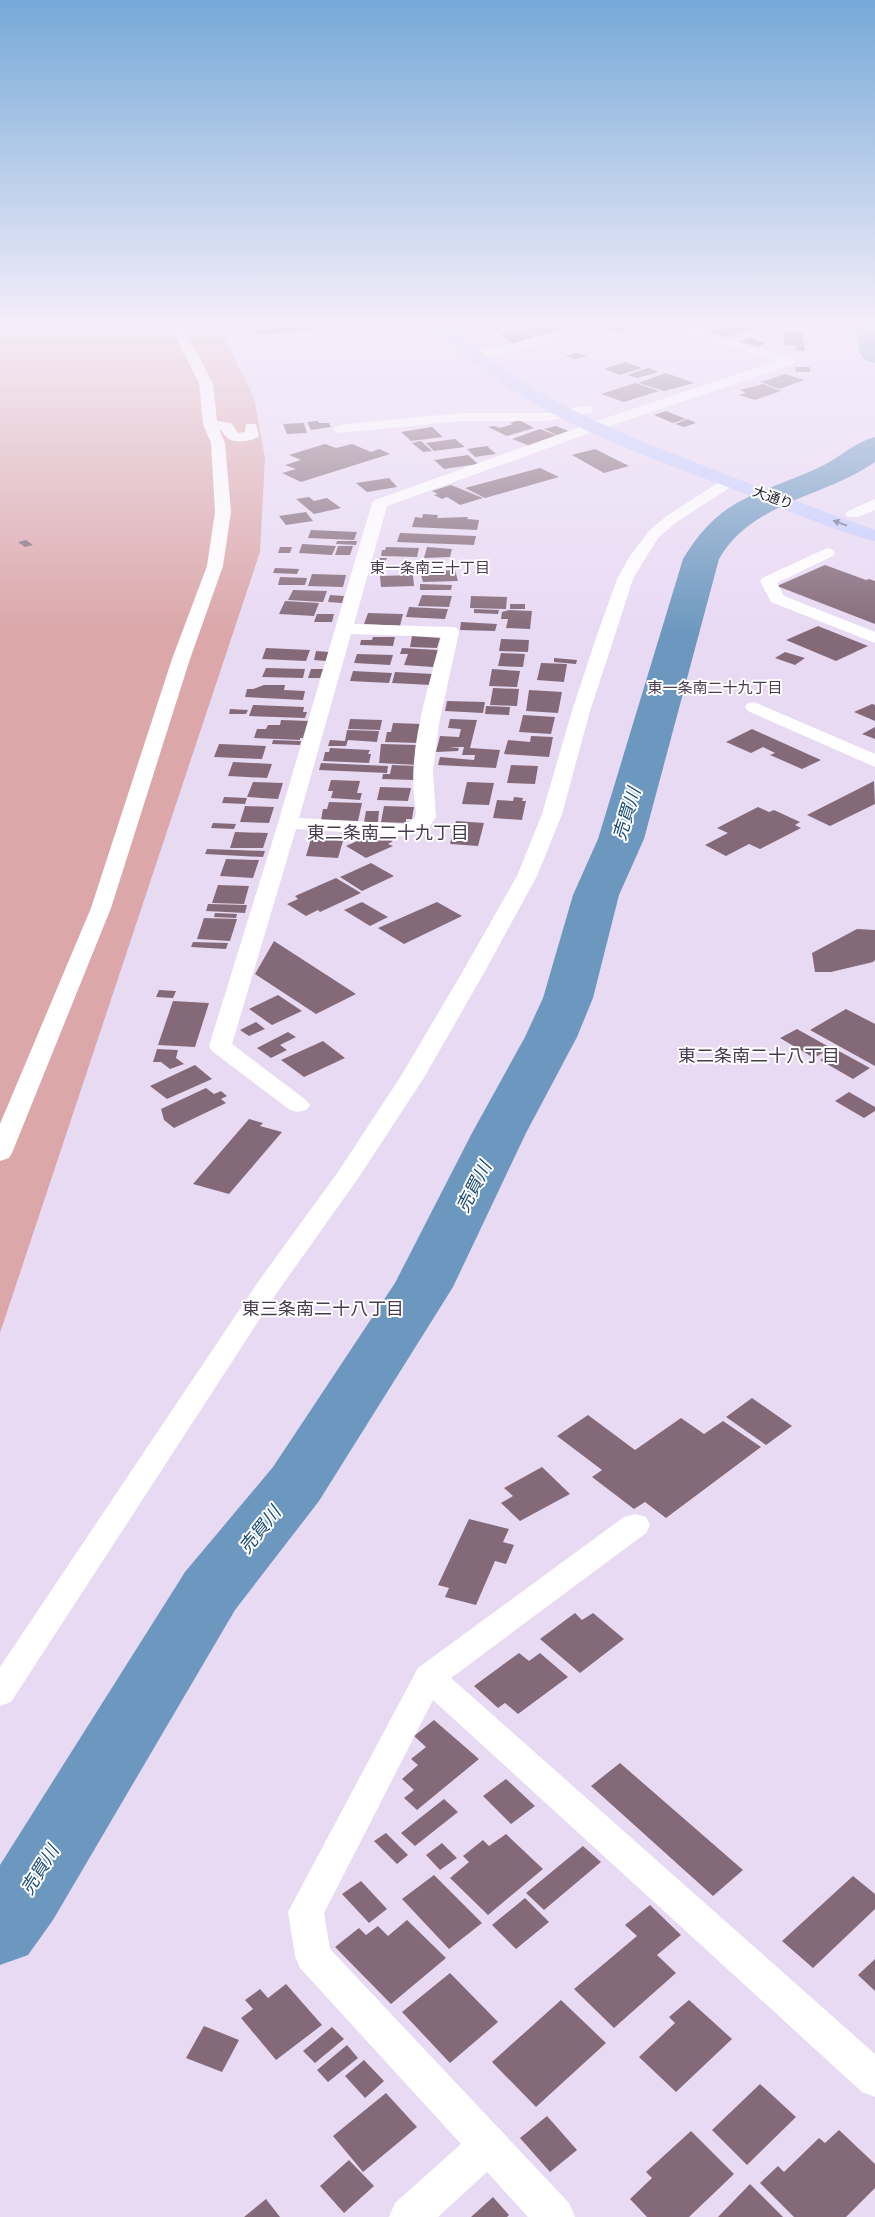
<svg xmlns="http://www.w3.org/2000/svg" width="875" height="2217" font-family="'Fira Sans Condensed','Noto Sans JP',sans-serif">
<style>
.green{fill:#dba7a9}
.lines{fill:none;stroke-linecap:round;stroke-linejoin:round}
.river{fill:#6c98bf;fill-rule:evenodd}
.building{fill:#846a79}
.street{fill:#fff;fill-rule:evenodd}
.highway{fill:#c6cdfe;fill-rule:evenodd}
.oneway{fill:#737491}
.labels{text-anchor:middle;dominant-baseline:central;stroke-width:4;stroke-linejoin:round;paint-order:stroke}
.far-street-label{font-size:14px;fill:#201b24;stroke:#fff}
.far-neighbourhood-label{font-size:15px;fill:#483c51;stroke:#fff}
.water-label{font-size:18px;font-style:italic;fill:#174a71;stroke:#fff}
.neighbourhood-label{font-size:18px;fill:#483c51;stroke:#fff}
</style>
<rect width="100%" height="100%" fill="#e9daf4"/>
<path class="green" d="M0,324H215L225,338L254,398L265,458L260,552L0,1333Z"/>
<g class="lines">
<path class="river" d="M856,324H875V363L865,360L860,354Z
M875,437V462C825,497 751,502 719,559L644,839L619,895L593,998L577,1037L526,1133L453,1287L319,1501L235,1610L53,1920L28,1955L0,1965V1865L185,1572L273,1467L395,1283L472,1133L525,1037L543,998L573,895L598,839L683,559C722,494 759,496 822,466C840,457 855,442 875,437Z"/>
</g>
<path class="building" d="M252,324H370V325L259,335Z
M543,324H584L540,337L520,330Z
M612,324H647L619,333L602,327Z
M727,324H750L756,328L723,338L704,332Z
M756,324H784L770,329Z
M517,330L536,337L513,344L500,335Z
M790,331H802L805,351H797L796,346L784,345L783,332H790Z
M750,338L765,343L757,348L738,342Z
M577,353L587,356L575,359L565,356Z
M625,362L642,368L620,375L604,369Z
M795,367H810V372H796Z
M648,368L659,372L637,378L627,375Z
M666,373L694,383L664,391L638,383Z
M785,374L804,380L779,389L761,382Z
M635,383L659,391L624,402L601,394Z
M763,384L781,391L755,400L739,395L746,393L740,390Z
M666,411L686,419L673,423L654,415Z
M688,419L696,423L684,427L675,424Z
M519,420L534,428L507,436L488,427L494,426L500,428L513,424L510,423Z
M318,421L319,423H329L331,427L311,430L307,422Z
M304,423L307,433L287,434L283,424Z
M556,426L571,432L559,436L544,429Z
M432,427L443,437L411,441L401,432Z
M540,429L558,436L530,446L512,439Z
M455,439L465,447L434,451L426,443Z
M421,441L432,451L423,452L412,443Z
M325,444L336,448L352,444L371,452L379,449L390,454L301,482L282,473L296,469L285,465L301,460L289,455Z
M487,446L496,454L475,457L467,449Z
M595,449L629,466L604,473L572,455Z
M468,455L478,464L444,469L434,460Z
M540,468L559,477L485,498L465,488Z
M389,478L397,487L367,492L356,483Z
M451,485L483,498L460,505L447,497L442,499L434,495L438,494L432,491Z
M309,497L314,501L327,498L341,508L314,514L296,499Z
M306,512L313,521L286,525L279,516Z
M423,514L438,515L437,518L468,517L467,519L479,520L477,530L412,527L415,517L422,518Z
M311,530L357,532L354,540L308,538Z
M400,533L476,536L474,545L397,542Z
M26,540L33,545L25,547L18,542Z
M337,541H357L356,545L336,544Z
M302,544L336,546L332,555L299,553Z
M338,546H353L350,555H335Z
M280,547H292L290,553H278Z
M386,547L419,548L417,557L381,556L382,550H385Z
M427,547L452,549L450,557L424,558Z
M376,558H387L384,564H374Z
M825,565L866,580L869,579L875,581V624L777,586Z
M275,568L299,569L297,574L273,573Z
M455,570L458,581L423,582L420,572Z
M312,574L346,575L343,587L308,586Z
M413,575L414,586L381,587L380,576Z
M280,577L307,578L305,585H278Z
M420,584L452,585L451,590H420Z
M293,590L327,591L323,602L288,600Z
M330,595L344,596L342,603L328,602Z
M422,595L452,596L449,607L418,606Z
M471,596L507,597L506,609L470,608Z
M285,601L319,603L314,616L279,614Z
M510,604H525V609H510Z
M409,607L448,609L445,619L406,617Z
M474,609L499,610L498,614L474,613Z
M509,610L532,611L530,629L506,628L508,619H501L502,612Z
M368,613L403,614L400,626L364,624Z
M317,614H334L332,622H314Z
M461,622L497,624L495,631L460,630Z
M818,626L868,646L836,661L786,640Z
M412,636L440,638L437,648L410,647Z
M373,637H395L393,646L360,645L361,640H372Z
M501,639L529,640L528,652L499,651Z
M266,648L310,650L306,661L262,659Z
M402,648L438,650L433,667L404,665L408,654H400Z
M316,651L329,652L326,661L314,660Z
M785,652L805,658L795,665L775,658Z
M501,653L525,654L523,667L498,666Z
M357,654L393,655L390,665L354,663Z
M554,658L577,660L576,664L554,662Z
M541,663L567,664L564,682L537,680Z
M266,668L305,669L303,678L262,677Z
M311,669H323L320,678H308Z
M492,669L520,671L517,687L489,686Z
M353,671L392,673L389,683L350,681Z
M395,672L433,674L431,685L392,683Z
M264,685H285L284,690L305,691L303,700L245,697L247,689H253Z
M493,688L519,689L517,706L490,705Z
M529,690L562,692L558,713L526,711Z
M447,701L485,702L483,713L445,711Z
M872,704L875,705V721L854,712Z
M253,705L304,707L303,712H307L305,718L249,716Z
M486,706L510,707L509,715L485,714Z
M230,709L248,710L246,714H229Z
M523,715L555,717L551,734L519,732Z
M350,719L382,720L380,730L348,729Z
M450,719L477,720L470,748L500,750L496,768L438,765L440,757L474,760L475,755H462L464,747H449L459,748L458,751L436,752L440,736L459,737L461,729L448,728Z
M281,720L310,721L305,738H300V740L254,738L257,729H266L268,725H280Z
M393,723L422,724L419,743L385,742L387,732H391Z
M875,727V739L862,734Z
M752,729L821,760L802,769L770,755L775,753L763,747L751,753L726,742Z
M347,730L379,731L377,742L348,740L346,746H328L330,740L345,741Z
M531,736L553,737L549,757L504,754L508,740L530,742Z
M273,740L301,741L300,745L272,744Z
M219,744L266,746L262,759L214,757Z
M381,744L419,745L417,765L379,763Z
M330,748L370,750L368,754H371L369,763L323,761L325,752H329Z
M233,762L272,764L267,778L228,776Z
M321,763L388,766L387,773L319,770Z
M392,765L417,766L414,780L382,779L383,774H390Z
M511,765L538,766L535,784L507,783Z
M331,780L360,781L357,793H362L360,800L331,798L333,791H328Z
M874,781L875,804L830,826L807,815Z
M253,782L283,783L278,799L247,797Z
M467,782L494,783L489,805L462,804Z
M380,787L411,788L408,801L377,800Z
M224,797L247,798L245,804L222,803Z
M514,797L523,798L522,801H526L522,820L493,818L497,800L513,801Z
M329,802L362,803L358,821L321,820L323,809H327Z
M245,806L274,807L269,823L240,822Z
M384,806L414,807L412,819H406V823L381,822Z
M758,807L769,812L774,810L800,822L795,825L801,828L760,849L749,844L726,856L705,845L728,833L717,828Z
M366,811H379L378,822H364Z
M456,821L484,823L478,846L450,844Z
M213,823L236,824L234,829L211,828Z
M235,832L268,833L263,848H230Z
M373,834L382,840L387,838L393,841L388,844L393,846L366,858L346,846Z
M327,837L337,838L336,840L343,841L338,858L306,856L311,839L326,840Z
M207,849L265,851L263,857L205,854Z
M226,859L259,860L253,878L220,876Z
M371,863L394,876L362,891L340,877Z
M336,878L361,893L320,912L318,910L306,916L287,904L298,899L295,896Z
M218,885L249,886L244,904L212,903Z
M362,902L388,917L370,926L344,910Z
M437,902L462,916L404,944L378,928Z
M208,904L247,905L245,913L206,911Z
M215,913L237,914L236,918L214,917Z
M204,918L237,919L230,941L197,939Z
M857,929L875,930V960L873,962L831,972H815L812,953Z
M274,941L356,994L316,1014L255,974Z
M193,942L228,943L226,949L191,947Z
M159,990L176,991L173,998L156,997Z
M278,995L302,1011L272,1025L249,1009Z
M173,1001L209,1003L195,1047L158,1045Z
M846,1009L875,1024V1066L810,1030Z
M256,1022L265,1029L249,1036L240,1030Z
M797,1029L831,1048L814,1058L780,1038Z
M288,1032L296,1037L280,1045L287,1050L271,1058L257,1048Z
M323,1041L345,1058L304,1077L281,1060Z
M157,1049L178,1050L176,1058L184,1064L170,1069L161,1062H153Z
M837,1050L870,1068L853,1079L820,1060Z
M195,1065L212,1079L167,1099L150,1086Z
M206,1088L214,1094L221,1091L227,1096L221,1099L226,1103L174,1128L164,1120L161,1109Z
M849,1092L875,1107V1111L864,1118L835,1101Z
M249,1119L263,1123L260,1126L282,1132L229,1194L193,1184Z
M752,1398L792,1426L766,1445L726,1417Z
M588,1415L635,1450L681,1418L704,1434L723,1421L761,1447L666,1518L645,1502L634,1509L592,1477L602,1470L557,1436Z
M542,1467L570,1494L520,1521L501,1503L513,1496L504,1488Z
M469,1519L509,1529L503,1542L514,1545L506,1564L495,1561L476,1605L445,1597L449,1588L438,1585Z
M575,1613L582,1620L593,1613L624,1639L580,1673L540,1639Z
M519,1653L529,1661L540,1653L568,1677L518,1714L505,1703L498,1708L474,1686Z
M434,1720L479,1759L417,1810L404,1798L414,1790L402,1779L418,1765L411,1759L426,1747L414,1736Z
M620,1763L743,1870L713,1896L591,1786Z
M506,1779L535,1806L511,1824L483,1796Z
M444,1799L458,1812L415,1846L401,1833Z
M386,1833L408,1855L397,1864L374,1841Z
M506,1834L543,1869L488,1915L450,1878L469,1862L463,1856L483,1840L489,1846Z
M442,1843L457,1858L440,1870L426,1855Z
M583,1846L601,1862L544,1910L526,1893Z
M434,1875L482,1923L449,1949L402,1899Z
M853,1876L875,1894V1909L813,1968L782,1941Z
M361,1881L387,1909L369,1923L342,1894Z
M525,1898L549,1922L516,1949L492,1925Z
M650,1905L681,1935L657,1955L676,1973L614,2028L574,1989L637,1936L625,1925Z
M407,1920L446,1958L391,2004L335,1947L359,1928L366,1935L378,1926L388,1936Z
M875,1959V1991L858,1975Z
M450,1973L498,2022L450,2063L402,2012Z
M286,1984L322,2025L276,2060L241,2018L253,2009L245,2000L260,1989L268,1998Z
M561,2000L606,2043L536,2107L492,2062Z
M689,2000L732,2039L676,2092L639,2057L675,2023L669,2017Z
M204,2026L239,2040L222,2072L186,2058Z
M332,2027L344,2039L315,2063L303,2051Z
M347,2045L358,2058L328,2082L317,2070Z
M364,2060L384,2081L365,2098L345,2076Z
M760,2084L796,2117L747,2165L712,2130Z
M386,2093L417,2127L363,2172L333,2136Z
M547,2116L577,2150L550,2172L520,2138Z
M839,2130L875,2164V2188L846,2217H794L760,2183L778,2166L784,2172L819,2138L825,2143Z
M691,2131L734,2174L689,2217H647L630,2199L652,2178L646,2172Z
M349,2160L374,2186L344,2213L320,2186Z
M750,2184L783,2217H718Z
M493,2197L509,2215L507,2217H471Z
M266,2199L280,2217H244Z"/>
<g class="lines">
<path class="street" d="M169,324H181L213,383L217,421L231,423L238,433L245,432L246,424H256L259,436C254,441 238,443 231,440C226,439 224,432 219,429L225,443L231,512L223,566L190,659L111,908L12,1153L9,1158L0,1161V1124L91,908L172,659L207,566L215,512L211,443L203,424L199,383Z
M581,324H600L598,327C580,332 478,366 468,354L469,351L506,345Z
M664,324H682L794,358L796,361L794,364L598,430L387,506L354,624L451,627L457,628L459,632L439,724L433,771L436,817L428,829L406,836L296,829L232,1044L306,1100L310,1105L306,1110L298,1112L290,1110L212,1051L209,1046L278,823L372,503L375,500L588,424L776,361L666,327ZM351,634L441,637C429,688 409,743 414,797C415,811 421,818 405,824L299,818Z
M586,406L591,407L593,410L591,413L546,421H461L339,433L332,429L339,425L461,413H546Z
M729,478L734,479L736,482L734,485L678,521L659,537L646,557L633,579L614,638L590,711L562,814L537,876L485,971L425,1076L359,1177L276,1294L11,1702L0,1706V1667L258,1282L338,1172L401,1076L463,971L517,876L542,814L572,711L596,638L617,579L630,556L649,531L668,515L724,479Z
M875,499V510L858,517H848L845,514L848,511Z
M827,548L833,550L835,553L833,556L777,583L784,596L875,632V643L771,602L760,581L762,578Z
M754,702L875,754V767L748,711L745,707L748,703Z
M635,1514L646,1517L650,1525L646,1533L451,1678L875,2054V2097L862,2092L433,1700L324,1913L330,1949L569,2203L575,2217H528L487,2172L438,2217H389L395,2203L461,2144L300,1968L295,1956L288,1912L418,1668L624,1517Z"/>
<path class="highway" d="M434,324H449C518,391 599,425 687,459C749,484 812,507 875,530V541C834,531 793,512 754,497C657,460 553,427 472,361C459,350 443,338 434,324Z"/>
</g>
<defs><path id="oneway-solid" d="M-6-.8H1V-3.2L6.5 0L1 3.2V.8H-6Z" transform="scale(1.25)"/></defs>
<use class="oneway" href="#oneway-solid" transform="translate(840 523) rotate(-160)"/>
<linearGradient id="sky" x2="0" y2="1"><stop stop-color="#76a9d8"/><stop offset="0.51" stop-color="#f5eefa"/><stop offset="1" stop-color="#f5eefa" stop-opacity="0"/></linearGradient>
<rect width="875" height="634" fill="url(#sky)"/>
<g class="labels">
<g class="far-street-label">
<text transform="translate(773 498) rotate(20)">大通り</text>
</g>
<g class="far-neighbourhood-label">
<text x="430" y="568">東一条南三十丁目</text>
<text x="715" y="688">東一条南二十九丁目</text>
</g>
<g class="water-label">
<text transform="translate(627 814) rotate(-73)">売買川</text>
<text transform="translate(474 1187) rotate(-63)">売買川</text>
<text transform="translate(260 1530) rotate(-51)">売買川</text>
<text transform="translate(40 1870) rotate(-58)">売買川</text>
</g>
<g class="neighbourhood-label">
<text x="388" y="833">東二条南二十九丁目</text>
<text x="759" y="1056">東二条南二十八丁目</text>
<text x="323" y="1309">東三条南二十八丁目</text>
</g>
</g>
</svg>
